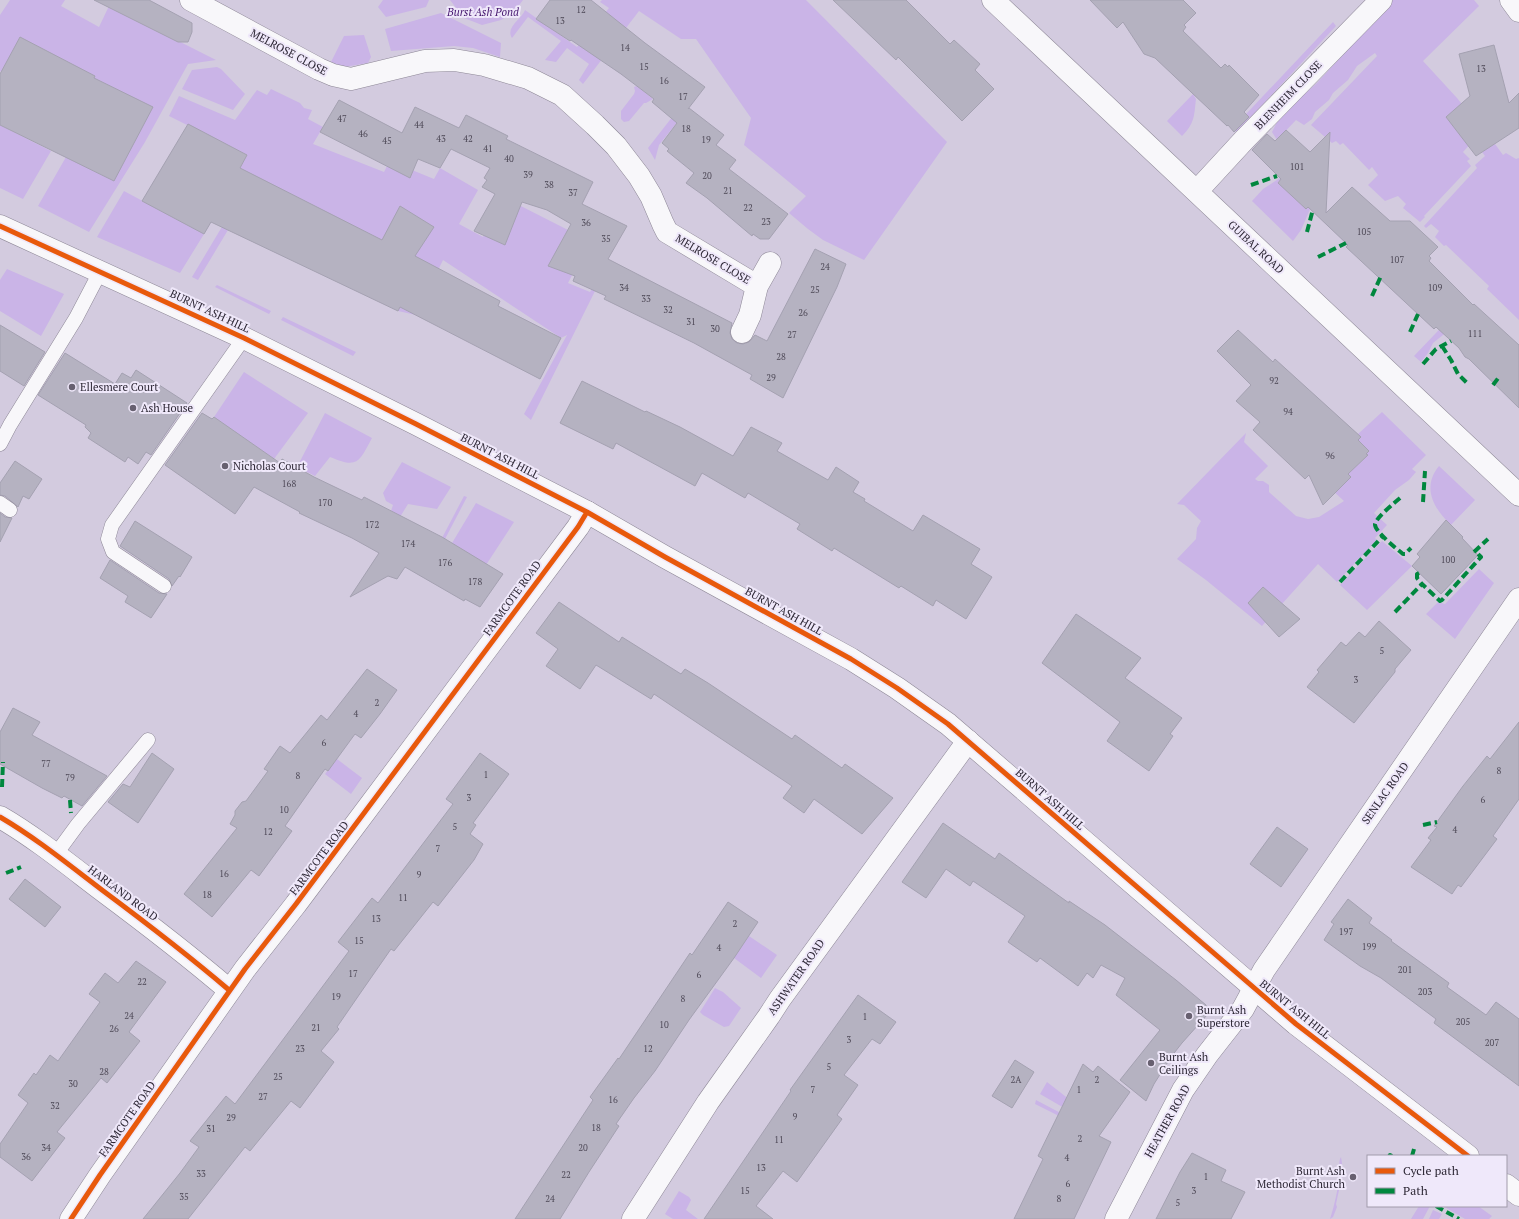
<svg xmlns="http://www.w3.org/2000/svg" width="1519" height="1219" font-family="'PT Serif',serif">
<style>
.green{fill:#cab4e7}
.building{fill:#b5b2c1;stroke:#a4a1b1}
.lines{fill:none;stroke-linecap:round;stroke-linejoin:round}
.service-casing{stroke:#8d8796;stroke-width:15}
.minor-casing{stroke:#8d8796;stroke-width:23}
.tertiary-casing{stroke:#8d8796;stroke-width:23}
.service{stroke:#f8f7fa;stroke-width:14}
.minor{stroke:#f8f7fa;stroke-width:22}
.tertiary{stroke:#f8f7fa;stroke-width:22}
.quiet{stroke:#00873e;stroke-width:4;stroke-dasharray:8 4;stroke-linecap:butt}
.cycleway-casing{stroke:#efe8fa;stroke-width:8}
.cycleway{stroke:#e8590c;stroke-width:5}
.poi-dot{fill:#676070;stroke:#efe8fa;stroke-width:1.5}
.labels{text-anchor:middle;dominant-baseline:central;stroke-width:4;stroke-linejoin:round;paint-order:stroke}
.number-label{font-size:9px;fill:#4f4a58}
.park-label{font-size:11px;font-style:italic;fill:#45166e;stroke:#efe8fa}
.street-label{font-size:11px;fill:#2d2735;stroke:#efe8fa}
.poi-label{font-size:11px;fill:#2d2735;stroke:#efe8fa;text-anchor:start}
</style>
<rect width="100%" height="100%" fill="#d3cbdf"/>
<path class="green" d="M10,0H65L61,6L99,27L109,6L216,60L188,64L145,142L89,232L38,206L66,157L102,175L116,147L92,81L94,76L20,37L2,72L0,71V15Z
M383,0H429L426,7L386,17L378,7Z
M450,0H523L513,13L501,20L482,25L464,18Z
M602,0H806L947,142L864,260L823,240L808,229L789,213L806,196L744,145L751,118L696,39H681L639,11L583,84L579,80L589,64L567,48L556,62L545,60L561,41L528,17L512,38C505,27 522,19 525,10L577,47L609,8L600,2Z
M1393,0H1474L1479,6L1423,61L1457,98L1483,130L1463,152L1470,159L1467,161L1471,166L1424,216L1425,217L1420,222L1403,208L1406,204L1398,196L1385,201L1368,185L1378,175L1372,167L1369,170L1343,143L1340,145L1336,141L1332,143L1311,125L1377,56L1375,53L1357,66L1348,80L1333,93L1329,100L1315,112L1312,119L1304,125L1296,120L1277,140L1272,132L1277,122L1299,99L1317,83Z
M441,13L501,43L500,57L473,48L454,46L391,51L385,29Z
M1333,22L1336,26L1237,132L1232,129Z
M364,35L371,57L368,63L344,67L331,62L344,36Z
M217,67L221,69L245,94L233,110L182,89L192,70Z
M637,86L653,99L646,103H644L629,121L624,122L621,119V111L634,94L635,91L634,87Z
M271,89L300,103L304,108L312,110L308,119L323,127L313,144L384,172L387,166L412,170L434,179L440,168L478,190L459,224L483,237L503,197L568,230L558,247L581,258L568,283L590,292L593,287L595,291L531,420L524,414L567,335L561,338L443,260L416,315L398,311L423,262L228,230L198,280L192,277L232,210L235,178L247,155L169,116L179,96L235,120L257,90L267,95Z
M1193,94L1196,99C1194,116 1195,123 1182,136L1167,121Z
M673,116L679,120L659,145L655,160L648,148Z
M0,125L51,151L23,199L0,188Z
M1495,144L1503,155L1506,153L1516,159L1519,158V320L1487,289L1489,286L1446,245L1444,246L1435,237L1439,231L1431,224L1426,228L1424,226L1477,168L1475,165L1485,156L1482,152Z
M1280,178L1281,179L1278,183L1306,209L1309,205L1311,207L1301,230L1293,241L1252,201L1263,189Z
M124,191L204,234L180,273L97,237Z
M7,269L64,294L41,336L0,311V280Z
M217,285L271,311L269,314L215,287Z
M1456,312L1448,330L1443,335L1433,343L1428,353L1421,362L1414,356Z
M283,317L356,352L353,356L281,320Z
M244,372L308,413L274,459L214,417Z
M1382,412L1426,455L1412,469L1416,472L1409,480L1395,490L1374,513L1387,525L1375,538L1377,540L1337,582L1318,564L1262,626L1206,580L1177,559L1196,539L1197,528L1201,521L1184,505L1177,504L1246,433L1244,442L1268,466L1255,479L1258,481H1263L1269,485V492L1296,516L1308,519L1319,517L1344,501L1332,490L1351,477L1348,474L1367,456L1366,454L1368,451L1358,440L1361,437L1358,434Z
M325,413L372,438C359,462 358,469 330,457L315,476L297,467Z
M402,462L451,487L437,509L408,504L400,517L391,511L393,505L386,501L383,493Z
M1439,466L1475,500L1449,527L1448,525L1449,523C1433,507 1422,487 1439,466Z
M464,496L467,497L445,539L442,538Z
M476,503L514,522L486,565L452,543Z
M1382,541L1412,566L1367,610L1340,585Z
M1479,569L1494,583L1455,639L1426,614L1438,602L1445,604Z
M337,759L362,778L351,794L325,774Z
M749,936L777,955L761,978L734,958Z
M715,988L723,992L741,1008L729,1026L724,1027L703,1015L700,1012Z
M1047,1082L1093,1118L1090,1123L1040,1094Z
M1036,1100L1087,1127L1085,1129L1035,1104Z
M1341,1157L1342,1163V1176L1336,1204L1337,1207L1333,1217L1330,1219C1335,1204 1338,1188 1340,1173C1340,1167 1338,1162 1341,1157Z
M679,1191L689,1197L691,1200L686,1210L698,1219H673L665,1214Z
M1419,1206H1430L1423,1219H1411Z
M1443,1206H1478L1492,1216L1489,1219H1465Z
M1433,1210L1442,1214L1439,1219H1429Z"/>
<path class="building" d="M94,0H149L192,23V32L188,42H178Z
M550,0H591L645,43L705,87L688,109L689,108L724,135L716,145L736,160L729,169L788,214L769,239H760L753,234L752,236L707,198L686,183L694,173L667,151L669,149L662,143L677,123L652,102L654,99L621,74L571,40L570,41L536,19Z
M833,0H906L950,44L954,40L980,64L975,70L994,89L962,121L898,57L896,60Z
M1090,0H1183L1196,13L1184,25L1186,27L1183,31L1221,68L1225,64L1228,67L1229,65L1259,95L1244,112L1249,117L1234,132L1228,125L1227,126L1155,58L1144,54L1123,22L1117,28Z
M20,37L95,76L94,78L153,107L114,181L0,125V74Z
M1494,45L1509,103L1519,93V128L1476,156L1446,117L1470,96L1459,54Z
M339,100L402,133L415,107L459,128L466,115L508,136L506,139L593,182L582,204L627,226L608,259L732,323L730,333L732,339L737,343L743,344L749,342L755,335L767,341L815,249L846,264L837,287L783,398L750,379L752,375L694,343L604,299L606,296L573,281L575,276L548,266L571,224L547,210L522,202L505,245L474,231L495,194L482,187L487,180L484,178L490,168L451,149L440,168L418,159L410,178L320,132Z
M188,124L247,155L240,168L382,240L400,206L434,227L415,256L500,301L498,306L561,338L540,379L400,307L398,311L211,222L204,234L142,201Z
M1286,130L1310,152L1330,132L1326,213L1352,187L1390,221H1410L1438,247L1429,256L1431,258L1429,261L1473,305L1474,304L1519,345V408L1469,359L1465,357L1459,348L1436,327L1434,329L1346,247L1348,245L1308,207L1306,209L1278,183L1281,179L1252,150L1267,134L1275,141Z
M0,325L45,352L24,386L0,371Z
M1238,330L1273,362L1275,359L1361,437L1358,440L1369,451L1366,454L1368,455L1348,474L1351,477L1323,505L1309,475L1305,479L1253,430L1260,422L1236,401L1251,385L1217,351Z
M65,353L115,384L122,373L131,378L136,370L187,403L151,455L146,452L138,464L128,457L125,462L88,438L91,433L85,427L86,425L38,395Z
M582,381L645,412L646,411L680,427L733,456L751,427L782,443L777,451L828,480L836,467L859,482L853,492L865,499L864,501L913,531L923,515L980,549L971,564L992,577L966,619L936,600L933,606L901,586L899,588L834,548L832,551L797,529L800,524L748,493L745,498L702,473L695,486L616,443L613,449L560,423Z
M202,413L212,419L214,417L280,463L282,459L314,477L362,500L364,497L442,537L503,574L480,607L465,599L464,601L405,567L397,579L388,576L350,597L379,553L352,538L299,513L300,512L254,487L235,514L165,465Z
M15,461L42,479L29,499L23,496L18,507L5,496L0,495V483Z
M0,513L5,517L12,518L0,542Z
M1446,520L1463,537L1462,538L1478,555L1441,594L1412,566L1420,557L1417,554Z
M135,521L192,557L180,577L179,576L172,586L169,579L120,546Z
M110,560L159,593L167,594L151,618L125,602L128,596L100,578Z
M1263,587L1300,619L1279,637L1248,603Z
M559,602L619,642L622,637L681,674L685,669L708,683L792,739L795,735L842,768L845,764L893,798L862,834L814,799L804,813L783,798L792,786L654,694L651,699L596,665L580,689L546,666L558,649L536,633Z
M1076,614L1141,658L1125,678L1182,718L1170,734L1173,736L1149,771L1107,741L1120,722L1042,663Z
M1379,621L1411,650L1395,669V672L1354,723L1307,687L1319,672L1317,670L1341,642L1346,646L1359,632L1365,637Z
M367,669L397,690L380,714L361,738L355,734L328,771L325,769L285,826L292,831L259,876L251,870L212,917L184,894L237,828L230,824L235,815V811L242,802L246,801L268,771L264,769L280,746L290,753L321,715L327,720Z
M13,708L40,722L32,735L107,776L82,806L64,796L62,798L42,788L0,764V732Z
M1519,722V799L1493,836L1497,839L1461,887L1458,885L1452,894L1411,867L1431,840L1428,838L1437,827L1434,826L1463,786L1487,756L1490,759Z
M152,753L174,769L138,823L108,802L123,784L130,787Z
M480,753L509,774L473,823L476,825L470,834L483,844L474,860L438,906L433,902L394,951L391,949L359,995L337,1027L339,1029L321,1051L334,1062L300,1108L291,1101L250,1151L245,1147L188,1219H143L180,1173L199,1147L190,1141L226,1096L235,1104L349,951L338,942L372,898L378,903L453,804L446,799Z
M943,823L995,859L999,853L1069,903V901L1105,925L1176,980L1206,1005L1207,1015L1182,1043L1171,1057L1154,1084L1146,1101L1120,1080L1160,1030L1116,995L1125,978L1101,965L1093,978L1087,973L1078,986L1040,958L1037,962L1008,942L1025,916L973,881L970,886L946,869L926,898L902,882Z
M1277,827L1308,849L1281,887L1250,864Z
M25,879L61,907L45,927L9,899Z
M1348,899L1372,918L1369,923L1392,940L1391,941L1449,983L1447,987L1486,1015L1496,1002L1519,1019V1086L1434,1023L1436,1019L1381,978L1360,966L1324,940L1334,924L1331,922Z
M728,902L758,922L734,958L689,1020L655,1071L634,1098L616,1124L619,1126L589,1172L560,1219H515L593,1100L590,1097L618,1058L619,1059L690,953L692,955Z
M136,961L166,982L129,1032L140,1041L107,1083L101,1078L57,1132L65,1138L32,1181L0,1157V1144L28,1103L18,1095L34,1073L36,1075L50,1055L58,1061L100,1002L89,994L105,973L118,983Z
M858,995L896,1022L880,1044L872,1039L844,1075L858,1085L837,1115L842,1119L797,1182L783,1171L756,1206L773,1219H704L791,1091L790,1090Z
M1015,1060L1034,1072L1012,1108L992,1096Z
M1083,1064L1093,1072L1098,1066L1130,1092L1099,1136L1111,1142L1074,1219H1014L1043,1159L1038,1156Z
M1192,1153L1226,1170L1221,1181L1245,1192L1231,1219H1156L1180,1172Z"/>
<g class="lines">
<g class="service-casing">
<path id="service" d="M0,444L10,425L76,318L100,272
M0,503L10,510
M164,586L113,552L108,539L112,525L244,338
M56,854L78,824L148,740"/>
</g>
<g class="minor-casing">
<path id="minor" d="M191,0L319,69L333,75L351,79L425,61L454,60L484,65L528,78L562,95L595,125L616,146L639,176L651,196L663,224L667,232L757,286L750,315L742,332
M993,0L1519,495
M1511,0L1519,11
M1197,191L1244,140L1381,0
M757,286L770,263
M0,817C36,838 69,865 102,890C145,922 188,955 229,990
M71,1219L100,1175L245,969L296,904L578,527L587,512
M633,1219L708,1102L769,1016L780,999L968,741
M1116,1219L1183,1090L1207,1055L1243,1009L1264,970L1519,599"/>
</g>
<g class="tertiary-casing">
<path id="tertiary" d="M0,226L244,338L416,424L587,512L665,557L851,659L897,688L948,724L1296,1024L1468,1156
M1506,1185L1519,1195"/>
</g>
<use href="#service" class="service"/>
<use href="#minor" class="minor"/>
<use href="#tertiary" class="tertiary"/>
<path class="quiet" d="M1251,185L1277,176
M1307,232L1313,209
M1318,257L1346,243
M1372,296L1381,276
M1410,332L1418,314
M1442,346L1451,360L1458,374L1469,385
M1423,364L1436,349L1451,341
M1493,385L1499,377
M1400,498C1394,503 1377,517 1375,524C1374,531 1398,550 1403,554H1405L1411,548
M1423,502L1425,471
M1474,552L1488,539
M1419,573L1417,574V578L1422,584
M1340,582L1383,536
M1395,612L1422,584L1440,601L1442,600L1480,558L1481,557L1475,551
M2,787L3,762
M70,800L71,813
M1423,825L1437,822
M6,873L21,867
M1389,1156L1390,1155L1392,1156
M1412,1156L1414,1149
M1436,1206L1459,1219"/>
<g class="cycleway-casing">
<path id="cycleway" d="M0,226L244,338L416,424L587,512L665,557L851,659L897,688L948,724L1296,1024L1468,1156
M0,817C36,838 69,865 102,890C145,922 188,955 229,990
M71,1219L100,1175L245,969L296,904L578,527L587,512"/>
</g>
<use href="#cycleway" class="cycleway"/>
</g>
<g class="poi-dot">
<circle cx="72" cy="387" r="4"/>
<circle cx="133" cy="408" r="4"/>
<circle cx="225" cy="466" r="4"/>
<circle cx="1189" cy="1016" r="4"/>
<circle cx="1151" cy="1063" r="4"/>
<circle cx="1353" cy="1177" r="4"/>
</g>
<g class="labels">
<g class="number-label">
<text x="581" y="10">12</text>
<text x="560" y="21">13</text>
<text x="625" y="48">14</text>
<text x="644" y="67">15</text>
<text x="1481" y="69">13</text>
<text x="664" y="81">16</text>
<text x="683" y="97">17</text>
<text x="342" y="119">47</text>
<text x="419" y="125">44</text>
<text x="686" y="129">18</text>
<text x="363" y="134">46</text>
<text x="441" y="139">43</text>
<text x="468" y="139">42</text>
<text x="706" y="140">19</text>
<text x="387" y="141">45</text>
<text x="488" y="149">41</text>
<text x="509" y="159">40</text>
<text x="1297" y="167">101</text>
<text x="528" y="175">39</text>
<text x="707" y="176">20</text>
<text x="549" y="185">38</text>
<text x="728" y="191">21</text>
<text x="573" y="193">37</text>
<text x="748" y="208">22</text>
<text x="766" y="222">23</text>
<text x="586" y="223">36</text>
<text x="1364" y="232">105</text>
<text x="606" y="239">35</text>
<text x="1397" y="260">107</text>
<text x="825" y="267">24</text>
<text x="624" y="288">34</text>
<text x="1435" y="288">109</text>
<text x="815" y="290">25</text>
<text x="646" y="299">33</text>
<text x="668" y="310">32</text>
<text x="803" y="313">26</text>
<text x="691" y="322">31</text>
<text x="715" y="329">30</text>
<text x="1475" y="334">111</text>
<text x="792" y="335">27</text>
<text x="781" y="357">28</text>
<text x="771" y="378">29</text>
<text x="1274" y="381">92</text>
<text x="1288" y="412">94</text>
<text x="1330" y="456">96</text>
<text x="289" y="484">168</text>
<text x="325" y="503">170</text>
<text x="372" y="525">172</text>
<text x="408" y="544">174</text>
<text x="1448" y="560">100</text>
<text x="445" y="563">176</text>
<text x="475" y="582">178</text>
<text x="1382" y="651">5</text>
<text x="1356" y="680">3</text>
<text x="377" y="703">2</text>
<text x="356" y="714">4</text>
<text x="324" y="743">6</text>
<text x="46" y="764">77</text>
<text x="1499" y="771">8</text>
<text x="486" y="775">1</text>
<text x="298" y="776">8</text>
<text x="70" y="778">79</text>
<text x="469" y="798">3</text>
<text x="1483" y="800">6</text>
<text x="284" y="810">10</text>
<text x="455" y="827">5</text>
<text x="1455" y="830">4</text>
<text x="268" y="832">12</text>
<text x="438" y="849">7</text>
<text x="224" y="874">16</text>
<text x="419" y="875">9</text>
<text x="207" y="895">18</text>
<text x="403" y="898">11</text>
<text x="376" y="919">13</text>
<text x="735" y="924">2</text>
<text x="1346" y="932">197</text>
<text x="359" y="941">15</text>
<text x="1369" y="947">199</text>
<text x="719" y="948">4</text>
<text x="1405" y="970">201</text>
<text x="353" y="974">17</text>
<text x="699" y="975">6</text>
<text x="142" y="982">22</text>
<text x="1425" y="992">203</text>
<text x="336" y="997">19</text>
<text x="683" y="999">8</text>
<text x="129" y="1016">24</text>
<text x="865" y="1017">1</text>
<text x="1463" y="1022">205</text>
<text x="664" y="1025">10</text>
<text x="316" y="1028">21</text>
<text x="114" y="1029">26</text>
<text x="849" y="1040">3</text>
<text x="1492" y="1043">207</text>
<text x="300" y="1049">23</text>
<text x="648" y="1049">12</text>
<text x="829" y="1067">5</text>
<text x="104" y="1072">28</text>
<text x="278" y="1077">25</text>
<text x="1016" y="1080">2A</text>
<text x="1097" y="1080">2</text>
<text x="73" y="1084">30</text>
<text x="813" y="1090">7</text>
<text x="1079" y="1090">1</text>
<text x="263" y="1097">27</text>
<text x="613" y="1100">16</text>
<text x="55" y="1106">32</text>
<text x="795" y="1117">9</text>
<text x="231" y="1118">29</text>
<text x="596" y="1128">18</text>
<text x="211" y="1129">31</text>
<text x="1080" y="1139">2</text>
<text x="779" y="1140">11</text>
<text x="46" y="1148">34</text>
<text x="583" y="1148">20</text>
<text x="26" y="1157">36</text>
<text x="1067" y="1158">4</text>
<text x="761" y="1168">13</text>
<text x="201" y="1174">33</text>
<text x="566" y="1175">22</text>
<text x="1206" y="1177">1</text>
<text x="1068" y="1184">6</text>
<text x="745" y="1191">15</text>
<text x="1194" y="1191">3</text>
<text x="184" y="1197">35</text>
<text x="550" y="1199">24</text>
<text x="1059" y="1199">8</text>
<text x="1178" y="1203">5</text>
</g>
<g class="park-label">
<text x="483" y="12">Burst Ash Pond</text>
</g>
<g class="street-label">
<text transform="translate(289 52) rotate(28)">MELROSE CLOSE</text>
<text transform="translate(1288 95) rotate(-46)">BLENHEIM CLOSE</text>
<text transform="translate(1256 247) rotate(43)">GUIBAL ROAD</text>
<text transform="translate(713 259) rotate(31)">MELROSE CLOSE</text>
<text transform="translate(210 311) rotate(25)">BURNT ASH HILL</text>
<text transform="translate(500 456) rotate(27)">BURNT ASH HILL</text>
<text transform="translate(512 598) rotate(-54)">FARMCOTE ROAD</text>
<text transform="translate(784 611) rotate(29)">BURNT ASH HILL</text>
<text transform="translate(1385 793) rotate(-55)">SENLAC ROAD</text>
<text transform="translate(1050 799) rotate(41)">BURNT ASH HILL</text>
<text transform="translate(319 858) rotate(-53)">FARMCOTE ROAD</text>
<text transform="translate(123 893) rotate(37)">HARLAND ROAD</text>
<text transform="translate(796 977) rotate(-55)">ASHWATER ROAD</text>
<text transform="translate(1295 1009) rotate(39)">BURNT ASH HILL</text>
<text transform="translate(127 1119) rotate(-55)">FARMCOTE ROAD</text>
<text transform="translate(1167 1121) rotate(-61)">HEATHER ROAD</text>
</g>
<g class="poi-label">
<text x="80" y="387">Ellesmere Court</text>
<text x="141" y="408">Ash House</text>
<text x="233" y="466">Nicholas Court</text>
<text x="1197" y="1010">Burnt Ash<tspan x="1197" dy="13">Superstore</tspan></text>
<text x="1159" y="1057">Burnt Ash<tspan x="1159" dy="13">Ceilings</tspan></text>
<text x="1345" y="1171" text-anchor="end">Burnt Ash<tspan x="1345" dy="13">Methodist Church</tspan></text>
</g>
</g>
<rect x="1367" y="1155" width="140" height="52" fill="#efe8fa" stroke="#a19bab"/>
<rect x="1375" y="1168" width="20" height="6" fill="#e8590c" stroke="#a19bab"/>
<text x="1403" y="1175" font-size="12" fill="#2d2735">Cycle path</text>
<rect x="1375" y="1188" width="20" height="6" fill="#00873e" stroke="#a19bab"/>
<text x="1403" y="1195" font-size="12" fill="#2d2735">Path</text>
</svg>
